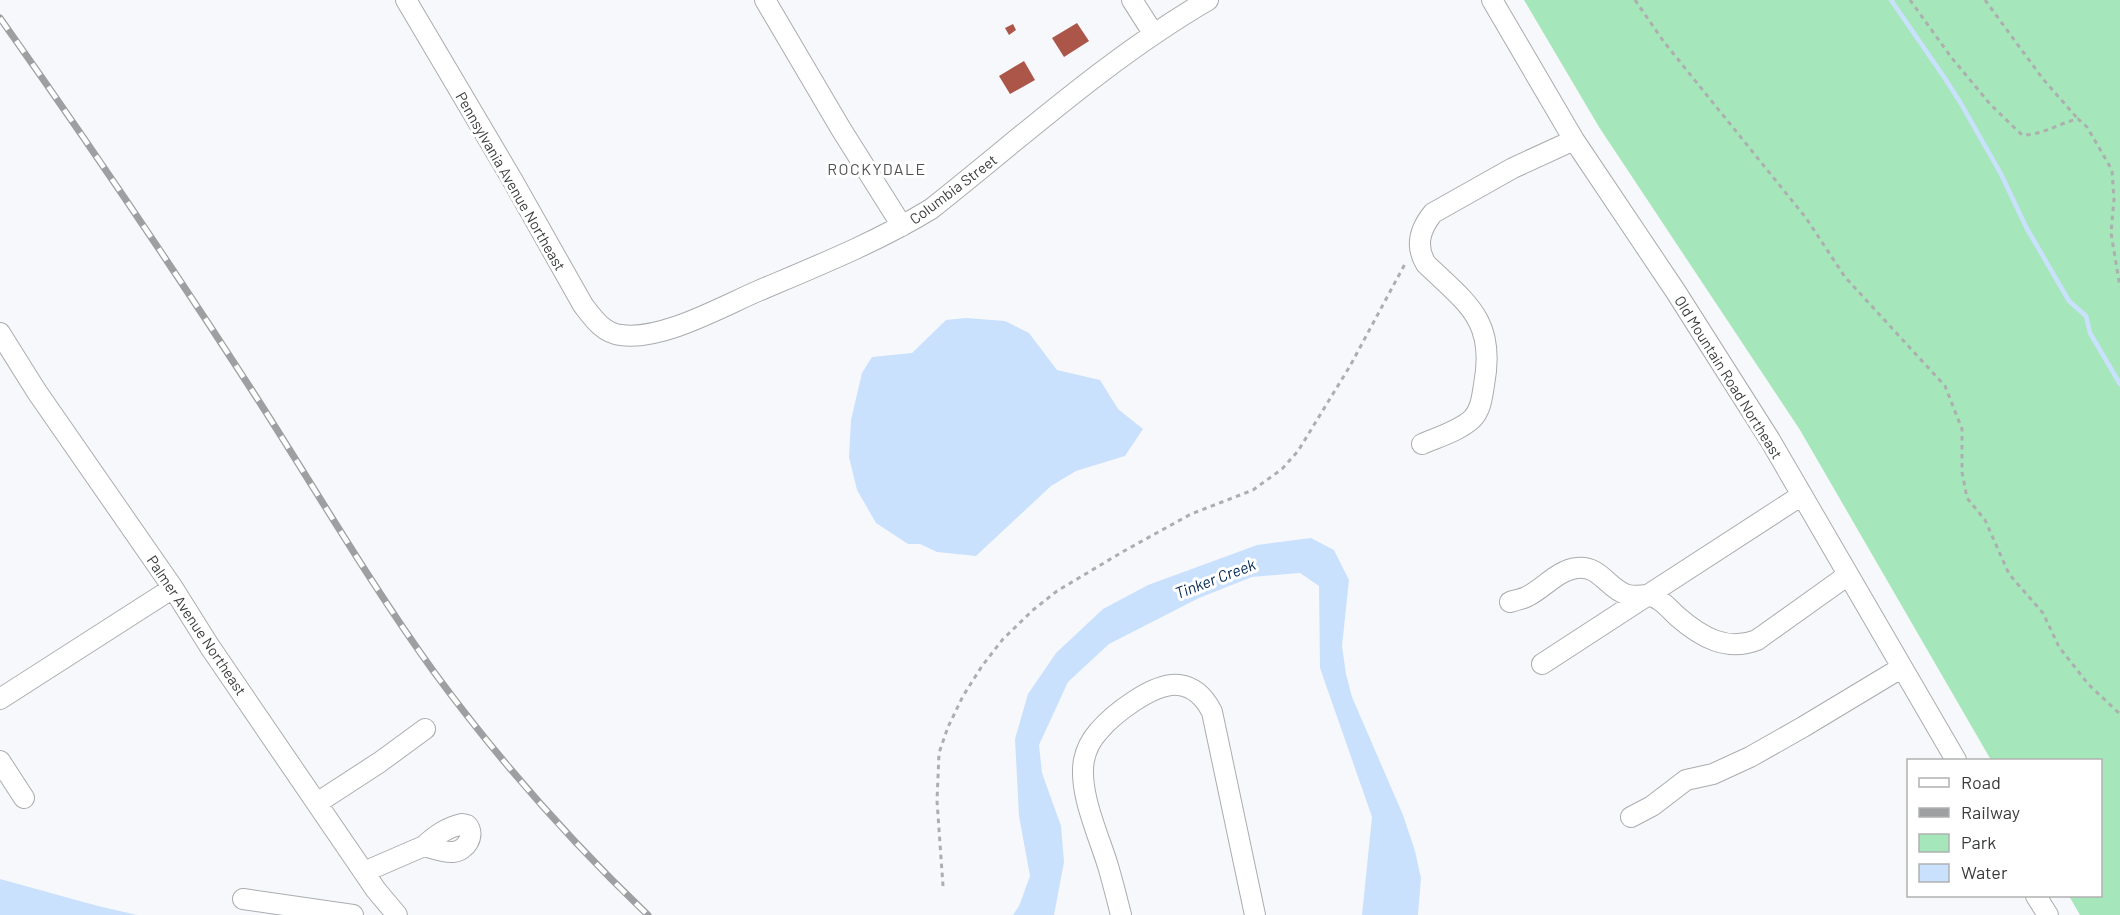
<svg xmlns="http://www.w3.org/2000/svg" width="2120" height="915" font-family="Barlow,sans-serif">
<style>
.green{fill:#a5e6bb}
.water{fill:#cae1fe}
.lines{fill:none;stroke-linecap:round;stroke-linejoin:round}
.stream{stroke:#cae1fe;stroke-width:4.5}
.building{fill:#ac5549}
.minor-casing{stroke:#aaacae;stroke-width:22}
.path{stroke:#adaeaf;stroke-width:3;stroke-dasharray:4.5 4.5;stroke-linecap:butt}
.minor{stroke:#fff;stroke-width:20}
.rail-casing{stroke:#9e9fa1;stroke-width:7}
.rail{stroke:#fff;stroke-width:4.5;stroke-dasharray:14;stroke-linecap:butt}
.labels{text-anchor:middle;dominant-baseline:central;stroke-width:6;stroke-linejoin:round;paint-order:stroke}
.street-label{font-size:15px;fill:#3a3b3b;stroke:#fff}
.neighbourhood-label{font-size:16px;letter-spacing:1.5px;fill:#4f5152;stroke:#fff}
.water-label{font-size:16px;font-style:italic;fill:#002853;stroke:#fff}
</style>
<rect width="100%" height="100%" fill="#f7f8fb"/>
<path class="green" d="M1524,0H2120V915H2080L2069,896H2100V760H1991L1800,430L1599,127Z"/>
<path class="water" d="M966,318L1005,321L1029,333L1057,370L1100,380L1118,409L1143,429L1125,456L1076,471L1051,486L976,556L937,552L920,544H908L876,523L857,490L849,457L851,420L862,373L872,357L912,353L946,320Z
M1311,538L1334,550L1349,580L1342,646L1346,674L1352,697L1403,815L1415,851L1421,878L1418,915H1362L1372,817L1320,668L1319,586L1300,573L1252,577L1199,598L1109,644L1068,682L1039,745L1042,773L1061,826L1064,862L1054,915H1013L1019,906L1030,876L1019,816L1015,739L1028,694L1056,653L1103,609L1148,585L1257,545Z
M0,879L98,906L137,915H0Z"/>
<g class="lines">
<path class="stream" d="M1891,0L1944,77L1960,102L2001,174L2026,227L2069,301L2086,316L2090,333L2120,384"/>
</g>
<path class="building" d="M1077,23L1089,41L1064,57L1052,38Z
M1013,24L1016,30L1009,35L1005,28Z
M1024,61L1035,80L1010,94L999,76Z"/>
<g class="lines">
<g class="minor-casing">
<path id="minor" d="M406,0L513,181L583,305C593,318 603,333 621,335C661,341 721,307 758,291C817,266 877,242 931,209C1022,137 1107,59 1208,0
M765,0L841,129L902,226
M1132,0L1153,33
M1492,0L1574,140L1676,292L1770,440L1956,760
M0,333L37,392L173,588L210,647L376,890L397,915
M1422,444C1438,437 1459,431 1472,419C1481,410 1482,397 1484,385C1496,321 1468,304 1426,264C1415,246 1420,229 1433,213L1513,168L1574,140
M1510,602C1516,600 1523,599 1528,596C1544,588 1558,570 1577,568C1599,565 1607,587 1625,594C1632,597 1640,596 1648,595L1802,495
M1542,664L1648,595C1662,599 1668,608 1678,617C1701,637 1727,652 1757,640L1848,575
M0,699L173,588
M0,761L24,798
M317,803L380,762L425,729
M1631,817L1652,806L1686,780L1713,774L1750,757L1803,727L1901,668
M462,824L467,825C476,835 466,851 453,852C444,853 433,848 424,846C436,835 446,828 462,824Z
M364,872L424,846
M2036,896L2048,915
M243,899L353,915
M1121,915C1117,899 1113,883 1108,866C1099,836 1078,792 1084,760C1086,750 1091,740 1098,732C1113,714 1154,682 1179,685C1195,687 1205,698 1212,712L1255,915"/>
</g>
<path class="path" d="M1635,0L1664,42L1806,218L1845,277L1945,386L1962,429V472L1967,498L1985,520L2009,574L2043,613L2059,647L2089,685L2120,714
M1910,0L1951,57L1990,104L2022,135C2044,135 2056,124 2078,119L2087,127L2112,170L2114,199L2111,233L2120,287
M1985,0L2043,79L2078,119
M943,886L937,801L939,753L948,727L963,696L982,666L1003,639L1033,610L1057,591L1124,551L1191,514L1253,490L1282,469L1298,451L1350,366L1406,262"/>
<use href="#minor" class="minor"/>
<g class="rail-casing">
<path id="rail" d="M0,18C87,141 171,265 253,392C313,485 369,582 434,672C498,759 570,841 648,915"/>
</g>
<use href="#rail" class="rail"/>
</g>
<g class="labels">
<g class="street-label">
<text transform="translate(511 181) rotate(60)">Pennsylvania Avenue Northeast</text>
<text transform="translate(953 189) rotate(-37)">Columbia Street</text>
<text transform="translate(1729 377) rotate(58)">Old Mountain Road Northeast</text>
<text transform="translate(197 625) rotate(56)">Palmer Avenue Northeast</text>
</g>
<g class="neighbourhood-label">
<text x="877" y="168">ROCKYDALE</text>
</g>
<g class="water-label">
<text transform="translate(1215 578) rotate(-21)">Tinker Creek</text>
</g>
</g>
<rect x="1907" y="759" width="195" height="138" fill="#ffffff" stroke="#b0b1b1" stroke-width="1.5"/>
<rect x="1919" y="778" width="30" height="9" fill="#ffffff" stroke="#b0b1b1" stroke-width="1.5"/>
<text x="1961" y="789" font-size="18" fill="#3a3b3b">Road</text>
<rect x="1919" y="808" width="30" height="9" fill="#9e9fa1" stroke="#b0b1b1" stroke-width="1.5"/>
<text x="1961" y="819" font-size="18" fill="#3a3b3b">Railway</text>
<rect x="1919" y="834" width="30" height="18" fill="#a5e6bb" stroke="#b0b1b1" stroke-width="1.5"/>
<text x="1961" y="849" font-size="18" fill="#3a3b3b">Park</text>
<rect x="1919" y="864" width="30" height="18" fill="#cae1fe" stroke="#b0b1b1" stroke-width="1.5"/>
<text x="1961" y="879" font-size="18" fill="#3a3b3b">Water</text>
</svg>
